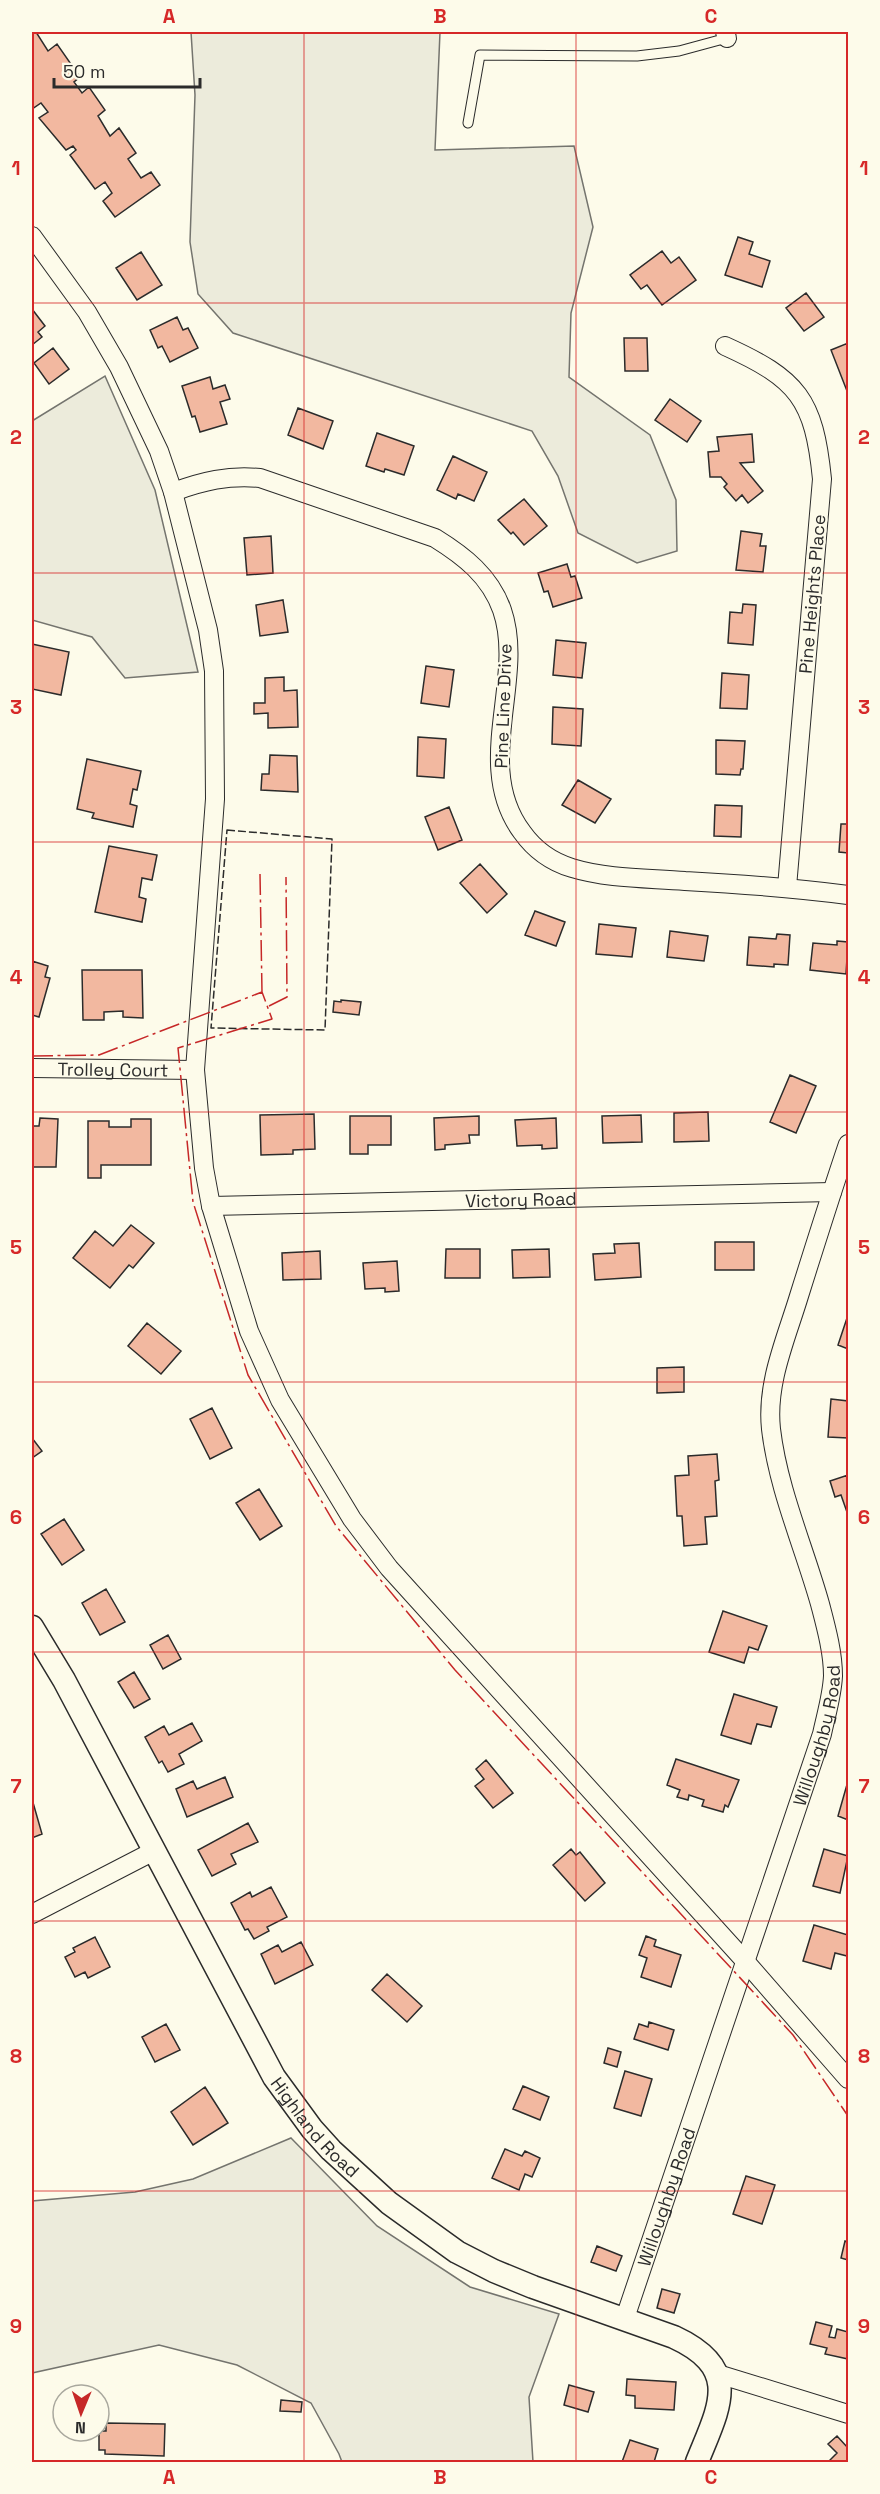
<svg xmlns="http://www.w3.org/2000/svg" width="880" height="2494" font-family="'Space Grotesk',sans-serif">
<style>
.green{fill:#ecebdb;stroke:#74746e;stroke-width:1.5}
.building{fill:#f2b8a0;stroke:#2b2b2b;stroke-width:1.5}
.lines{fill:none;stroke-linecap:round;stroke-linejoin:round}
.service-casing{stroke:#2b2b2b;stroke-width:11}
.minor-casing{stroke:#2b2b2b;stroke-width:20}
.tertiary-casing{stroke:#2b2b2b;stroke-width:25}
.service{stroke:#fdfbea;stroke-width:9}
.minor{stroke:#fdfbea;stroke-width:18}
.tertiary{stroke:#fdfbea;stroke-width:22}
.fence{stroke:#2b2b2b;stroke-width:1.5;stroke-dasharray:8 3;stroke-linecap:butt}
.power{stroke:#c62828;stroke-width:1.5;stroke-dasharray:21 4.5 3 4.5;stroke-linecap:butt}
.grid{fill:none;stroke:#d62828;stroke-width:1.5;stroke-opacity:0.55}
.labels{text-anchor:middle;dominant-baseline:central;stroke-width:4.5;stroke-linejoin:round;paint-order:stroke}
.street-label{font-size:18px;fill:#2b2b2b;stroke:#fdfbea}
.neatline{fill:none;stroke:#d62828;stroke-width:2}
.grid-label{font-size:20px;text-anchor:middle;font-weight:bold;fill:#d62828}
</style>
<rect width="100%" height="100%" fill="#fdfbea"/>
<path class="green" d="M191,32H440L435,150L574,146L593,227L571,313L569,377L650,435L676,500L677,551L637,563L578,533L558,476L532,431L233,333L198,294L190,242L195,95Z
M105,376L155,490L198,672L125,678L92,637L32,620V421Z
M291,2138L377,2226L470,2287L559,2314L529,2397L533,2462H342L339,2454L311,2403L237,2365L159,2345L32,2373V2201L135,2192L193,2179Z"/>
<path class="building" d="M32,32H36L48,51L57,44L80,77L74,82L82,93L89,87L105,110L98,116L110,136L119,128L136,153L128,159L141,178L151,172L160,185L115,217L103,201L112,193L105,182L95,189L70,155L76,150L73,146L66,150L39,118L48,112L41,103L32,109Z
M738,237L753,242L749,254L770,261L762,287L725,275Z
M662,251L671,263L679,257L696,280L662,305L647,285L641,289L630,275Z
M141,252L162,285L137,300L116,268Z
M806,293L824,317L804,331L786,308Z
M32,309L45,326L38,332L42,337L32,345Z
M177,317L183,330L188,328L198,348L170,362L162,346L158,348L150,330Z
M624,338H647L648,371H625Z
M848,343V390L847,391L831,350Z
M53,348L69,369L49,384L34,363Z
M210,377L213,389L225,385L230,399L220,402L227,424L200,432L195,416L192,417L182,386Z
M670,399L701,421L687,442L655,420Z
M298,408L333,421L323,449L288,435Z
M377,433L414,446L404,475L385,469L384,472L366,466Z
M752,434L754,462L740,463L763,491L748,503L742,495L736,501L724,487L727,484L721,477H710L708,452L719,451L717,437Z
M453,456L487,472L474,501L458,494L456,499L437,490Z
M524,499L547,526L524,545L513,532L511,534L498,520Z
M741,531L762,534L760,546H766L763,572L736,570Z
M271,536L273,573L247,575L244,538Z
M567,564L571,577L575,576L582,598L553,607L548,591L544,592L538,573Z
M283,600L288,632L260,636L256,605Z
M743,604L756,605L753,645L728,643L730,612L742,613Z
M556,640L586,643L582,678L553,675Z
M32,644L69,652L61,695L32,689Z
M426,666L454,670L449,707L421,703Z
M722,673L749,675L747,709L720,708Z
M284,677V691L297,690L298,727L268,728V713L254,714V703H265V678Z
M553,707L583,709L581,746L552,744Z
M418,737L446,739L444,778L417,776Z
M716,740L745,741L743,769H741L740,775L716,774Z
M270,755L297,756L298,792L261,790L262,774H269Z
M87,759L141,771L137,790L133,789L130,804L137,806L133,827L92,818L94,813L77,809Z
M578,780L611,799L595,823L562,805Z
M715,805L742,806L741,837L714,836Z
M449,807L462,840L438,850L425,817Z
M841,824H848V853L839,852Z
M109,846L157,855L152,880L142,878L139,897L146,899L142,922L95,912Z
M480,864L507,894L487,913L460,883Z
M535,911L565,922L556,946L525,935Z
M599,924L636,928L632,957L596,954Z
M670,931L708,936L704,961L667,957Z
M777,934L790,935L788,965L774,964V967L747,965L749,937L776,939Z
M837,941L848,942L846,974L810,970L813,943L837,945Z
M32,961L48,966L45,977L50,978L39,1017L32,1015Z
M82,970H142L143,1018L123,1017V1011L104,1012V1020H83Z
M341,1000L361,1002L359,1015L333,1012L334,1001L341,1002Z
M790,1075L816,1086L796,1133L770,1122Z
M708,1112L709,1141L674,1142V1113Z
M314,1114L315,1149L293,1150V1154L261,1155L260,1115Z
M641,1115L642,1142L603,1143L602,1116Z
M350,1116H391V1145H368V1154H350Z
M479,1116V1135H469L470,1143L445,1145V1149L435,1150L434,1118Z
M40,1118L58,1119L56,1167H32V1126H39Z
M556,1118L557,1148L542,1149V1145L517,1146L515,1120Z
M131,1119H151V1165H101V1178H88V1121H109V1127H131Z
M131,1225L154,1243L133,1268L129,1265L110,1288L73,1258L95,1231L113,1246Z
M715,1242H754V1270H715Z
M639,1243L641,1277L595,1280L593,1254L615,1253L614,1244Z
M446,1249H480V1278H445Z
M549,1249L550,1277L513,1278L512,1250Z
M320,1251L321,1279L283,1280L282,1253Z
M397,1261L399,1291L385,1292V1288L365,1289L363,1263Z
M848,1315V1349L838,1345Z
M147,1323L181,1351L161,1374L128,1346Z
M684,1367V1392L657,1393V1368Z
M831,1399L848,1401V1438L828,1437Z
M212,1408L232,1448L210,1459L190,1419Z
M32,1438L42,1451L32,1458Z
M717,1454L719,1480L715,1481L717,1516L705,1517L707,1544L684,1546L682,1516H677L675,1476L689,1475L688,1456Z
M848,1475V1515L841,1495L835,1497L830,1481Z
M259,1489L282,1526L260,1540L236,1503Z
M64,1519L84,1550L62,1565L41,1534Z
M106,1589L125,1622L100,1635L82,1603Z
M723,1611L767,1626L758,1650L749,1647L744,1663L709,1652Z
M168,1635L181,1659L163,1669L150,1645Z
M134,1672L150,1699L134,1708L118,1682Z
M734,1694L777,1707L771,1727L757,1724L751,1744L721,1735Z
M192,1723L202,1741L179,1754L184,1764L168,1772L162,1761L159,1763L145,1737L164,1726L169,1735Z
M676,1759L739,1780L728,1807L725,1805L723,1812L702,1806L704,1800L689,1795L688,1800L677,1797L680,1790L667,1785Z
M486,1760L513,1793L493,1808L475,1786L484,1779L476,1769Z
M225,1777L233,1797L187,1817L176,1789L193,1781L197,1789Z
M848,1781V1820L838,1816Z
M32,1799L42,1834L32,1838Z
M248,1823L258,1842L231,1854L236,1864L212,1876L198,1850Z
M571,1849L576,1855L580,1852L605,1883L585,1901L553,1865Z
M824,1849L848,1856L840,1893L813,1886Z
M271,1887L287,1917L267,1927L269,1931L254,1939L248,1929L245,1930L231,1903L250,1892L252,1897Z
M814,1925L848,1935L847,1956L835,1953L831,1969L803,1961Z
M646,1936L656,1940L654,1946L681,1955L671,1987L641,1977L647,1958L639,1955Z
M95,1937L110,1967L88,1978L85,1972L75,1977L65,1957L75,1952L73,1948Z
M301,1942L313,1965L275,1984L261,1954L278,1945L282,1952Z
M387,1974L422,2006L407,2022L372,1990Z
M649,2022L674,2030L668,2050L634,2039L639,2024L648,2027Z
M166,2024L180,2050L155,2062L142,2037Z
M608,2048L621,2052L617,2067L604,2063Z
M625,2071L652,2079L641,2116L614,2108Z
M523,2086L549,2097L540,2120L513,2109Z
M205,2087L228,2123L193,2145L171,2112Z
M505,2149L522,2156L525,2151L540,2158L532,2177L525,2174L519,2190L492,2178Z
M746,2176L775,2185L762,2224L733,2214Z
M845,2241L848,2242V2260L841,2258Z
M597,2246L622,2256L616,2271L591,2262Z
M662,2289L680,2294L674,2313L657,2308Z
M816,2322L832,2326L829,2337L835,2338L837,2329L848,2332V2359L825,2354L827,2348L810,2344Z
M627,2379L676,2382L674,2410L635,2408V2396L626,2395Z
M569,2385L594,2392L588,2412L564,2405Z
M281,2400L302,2402L301,2412L280,2411Z
M106,2423L165,2424L164,2456L105,2454V2450H99V2431H106Z
M837,2436L848,2448V2459L845,2462L829,2461L837,2453L828,2444Z
M630,2440L658,2449L654,2462H622Z"/>
<g class="lines">
<g class="service-casing">
<path id="service" d="M468,123L480,55L637,56L679,51L727,38"/>
</g>
<g class="minor-casing">
<g id="minor">
<path d="M725,32L727,38"/>
<path d="M32,236L87,312L119,367L159,451L173,492L208,630L214,671L215,799L195,1070L204,1168L211,1206L249,1331L280,1400L352,1519L389,1568L745,1961L848,2079"/>
<path d="M725,346C798,379 814,399 822,479L787,887"/>
<path d="M173,492C203,481 228,475 260,478L435,538C464,556 490,576 502,610C526,679 472,765 522,832C534,849 552,862 572,868C608,879 648,878 685,881C740,884 794,888 848,895"/>
<path id="s1" d="M32,1068L195,1070"/>
<path id="s2" d="M211,1206L832,1192"/>
<path d="M32,1914L154,1851"/>
<path id="s3" d="M625,2318L822,1734C826,1715 832,1696 833,1676C833,1652 826,1627 820,1604C804,1547 778,1489 771,1429C766,1383 786,1339 799,1296C815,1245 831,1194 848,1144"/>
<path d="M718,2374L848,2414"/>
</g>
</g>
<g class="tertiary-casing">
<g id="tertiary">
<path id="s4" d="M32,1627L64,1680L274,2077L312,2129L331,2150L389,2203L457,2252L494,2271L533,2287L674,2337C743,2369 719,2407 697,2462"/>
</g>
</g>
<use href="#service" class="service"/>
<use href="#minor" class="minor"/>
<use href="#tertiary" class="tertiary"/>
<path class="fence" d="M227,830L332,839L325,1030L211,1028Z"/>
<path class="power" d="M260,874L262,992
M269,1006L287,997L286,877
M32,1056L99,1055L262,992L272,1019L178,1048L193,1202L248,1375L336,1526L455,1670L793,2035L848,2116"/>
</g>
<path class="grid" d="M304,32V2462M576,32V2462M32,303H848M32,573H848M32,842H848M32,1112H848M32,1382H848M32,1652H848M32,1921H848M32,2191H848"/>
<g class="labels">
<g class="street-label">
<text transform="translate(812 594) rotate(-85)">Pine Heights Place</text>
<text transform="translate(503 706) rotate(-88)">Pine Line Drive</text>
<text stroke="none"><textPath href="#s1" startOffset="81">Trolley Court</textPath></text>
<text stroke="none"><textPath href="#s2" startOffset="310">Victory Road</textPath></text>
<text stroke="none"><textPath href="#s3" startOffset="614">Willoughby Road</textPath></text>
<text stroke="none"><textPath href="#s4" startOffset="576">Highland Road</textPath></text>
<text stroke="none"><textPath href="#s3" startOffset="128">Willoughby Road</textPath></text>
</g>
</g>
<rect width="880" height="2494" fill="none" stroke="#fdfbea" stroke-width="66"/>
<g transform="translate(81 2413) rotate(182)"><circle r="28" fill="#fdfbea" stroke="#a9a89e" stroke-width="1.5"/>
<path d="M0-4.5L10 22L0 15L-10 22Z" fill="#c62828"/>
<text y="-9" font-size="16" font-weight="bold" text-anchor="middle" fill="#2b2b2b">N</text>
</g>
<path d="M54 78v9h146v-9" fill="none" stroke="#2b2b2b" stroke-width="3"/>
<text x="63" y="78" font-size="18" fill="#2b2b2b" stroke="#fdfbea" stroke-width="4.5" paint-order="stroke">50 m</text>
<rect x="33" y="33" width="814" height="2428" class="neatline"/>
<g class="grid-label">
<text x="169" y="23">A</text>
<text x="440" y="23">B</text>
<text x="711" y="23">C</text>
<text x="16" y="175">1</text>
<text x="864" y="175">1</text>
<text x="16" y="444">2</text>
<text x="864" y="444">2</text>
<text x="16" y="714">3</text>
<text x="864" y="714">3</text>
<text x="16" y="984">4</text>
<text x="864" y="984">4</text>
<text x="16" y="1254">5</text>
<text x="864" y="1254">5</text>
<text x="16" y="1524">6</text>
<text x="864" y="1524">6</text>
<text x="16" y="1793">7</text>
<text x="864" y="1793">7</text>
<text x="16" y="2063">8</text>
<text x="864" y="2063">8</text>
<text x="16" y="2333">9</text>
<text x="864" y="2333">9</text>
<text x="169" y="2484">A</text>
<text x="440" y="2484">B</text>
<text x="711" y="2484">C</text>
</g>
</svg>
